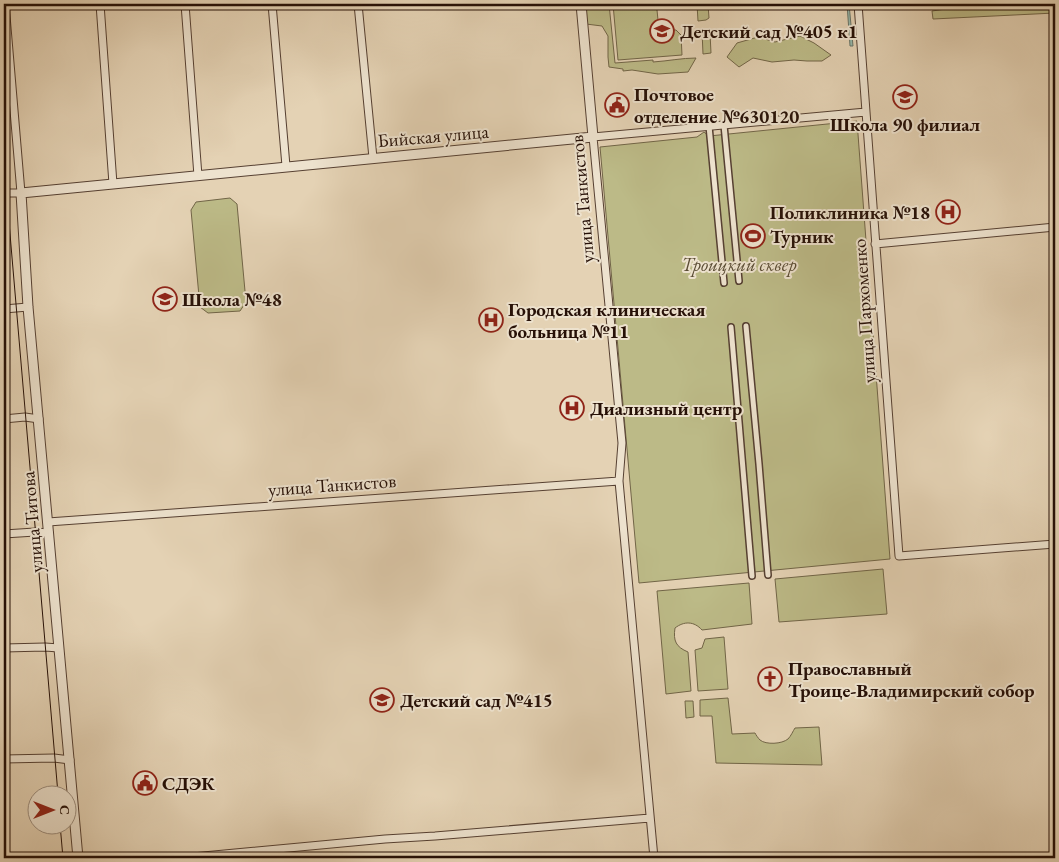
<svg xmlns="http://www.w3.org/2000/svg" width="1059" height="862" font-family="'EB Garamond',serif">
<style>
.green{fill:#bcba87;stroke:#716547}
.water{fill:#96b8aa;stroke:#697569}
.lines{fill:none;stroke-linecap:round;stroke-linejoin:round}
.pedestrian-casing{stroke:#564032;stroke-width:8}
.minor-casing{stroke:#564032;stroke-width:9}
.tertiary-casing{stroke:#564032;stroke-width:11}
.pedestrian{stroke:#ede2ce;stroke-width:5}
.minor{stroke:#ede2ce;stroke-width:7}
.tertiary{stroke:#ede2ce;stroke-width:9}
.tram{stroke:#261007;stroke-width:1}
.labels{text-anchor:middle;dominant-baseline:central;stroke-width:4;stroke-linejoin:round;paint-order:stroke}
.poi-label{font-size:19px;font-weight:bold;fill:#261007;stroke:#ede2ce;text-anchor:start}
.street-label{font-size:19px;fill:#261007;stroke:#ede2ce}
.park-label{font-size:19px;font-style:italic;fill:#5a4c34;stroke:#ede2ce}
</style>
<rect width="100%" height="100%" fill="#e4d2b4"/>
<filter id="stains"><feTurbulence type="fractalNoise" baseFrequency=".004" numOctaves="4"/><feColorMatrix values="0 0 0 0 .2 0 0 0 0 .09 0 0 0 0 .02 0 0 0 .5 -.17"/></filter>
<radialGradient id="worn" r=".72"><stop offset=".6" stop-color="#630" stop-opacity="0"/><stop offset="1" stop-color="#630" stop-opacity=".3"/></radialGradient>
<path class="green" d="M583,4H609L615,63L653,60V62C668,61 682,58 696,58L688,72L658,74L632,70L623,71V69L609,67L608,57V36L602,26L586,24Z
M613,4H649L657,10L659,30H676L681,35L682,55L618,60Z
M697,4H708L709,18L706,20L698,21Z
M973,4H1055V13L933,19L932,11L972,5Z
M702,31H707L710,33L711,53L703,54Z
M800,36L814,43L831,55L822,61H807L794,60L772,62L753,58L739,67L727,57L737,43L758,37L775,42Z
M857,121L890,559L639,583L600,147L697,137L704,132L709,136Z
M230,198L237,204L246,302L240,311L208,313L200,307L191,210L196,202Z
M883,569L887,614L779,622L775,579Z
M749,583L752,624L702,630C694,621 684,621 675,628C673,641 676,647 688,652L691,691L666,694L657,591Z
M724,637L728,689L698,691L695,650L702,648L705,639Z
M728,698L732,734L755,733C756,735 758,738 760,740C766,745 782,744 788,739C791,736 793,731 795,728L819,727L822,765L716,763L712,716H700V700Z
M685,701H693L694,717L686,718Z"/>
<path class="water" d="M847,4H849L853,46H850Z"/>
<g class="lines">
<g class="pedestrian-casing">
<path id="pedestrian" d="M724,125L739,281
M709,126L724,283
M746,326L759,464L768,575
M731,327L752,576"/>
</g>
<g class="minor-casing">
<path id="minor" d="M100,4L113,184
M185,4L198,176
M272,4L286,166
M358,4L373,158
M858,4L899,556L1055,544
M4,193H21L5,4
M875,244L1055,227
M4,309L28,307
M4,419L25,417L39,419
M48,522L619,481
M4,534L35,532L49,533
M4,648L45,647L59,648
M4,759L54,758L70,760
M182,858L385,839L435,836L650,818
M654,858L619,481L622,443L593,137L866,112"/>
</g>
<g class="tertiary-casing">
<path id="tertiary" d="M78,858L28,307L21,193L593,137L581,4"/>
</g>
<use href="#pedestrian" class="pedestrian"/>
<use href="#minor" class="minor"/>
<use href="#tertiary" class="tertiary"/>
<path class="tram" d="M4,164L58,794
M60,824L63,858"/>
</g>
<defs>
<g id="school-ring" transform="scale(1.25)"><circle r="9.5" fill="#ede2ce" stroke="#8f2418" stroke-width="1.5"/><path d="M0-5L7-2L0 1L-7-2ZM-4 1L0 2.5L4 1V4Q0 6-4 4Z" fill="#8f2418"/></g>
<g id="civic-ring" transform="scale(1.25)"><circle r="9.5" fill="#ede2ce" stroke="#8f2418" stroke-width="1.5"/><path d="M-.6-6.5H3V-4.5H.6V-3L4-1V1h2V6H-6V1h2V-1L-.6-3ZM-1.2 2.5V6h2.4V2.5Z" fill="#8f2418"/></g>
<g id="hospital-ring" transform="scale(1.25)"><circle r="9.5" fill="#ede2ce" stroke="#8f2418" stroke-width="1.5"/><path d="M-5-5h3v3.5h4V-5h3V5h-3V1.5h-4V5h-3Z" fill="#8f2418"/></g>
<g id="stadium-ring" transform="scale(1.25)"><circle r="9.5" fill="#ede2ce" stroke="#8f2418" stroke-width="1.5"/><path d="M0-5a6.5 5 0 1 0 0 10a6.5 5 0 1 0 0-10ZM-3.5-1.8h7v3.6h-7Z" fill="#8f2418"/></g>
<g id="church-ring" transform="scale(1.25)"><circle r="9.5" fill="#ede2ce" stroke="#8f2418" stroke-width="1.5"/><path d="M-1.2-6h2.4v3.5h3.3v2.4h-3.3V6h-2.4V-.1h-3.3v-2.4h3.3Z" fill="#8f2418"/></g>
</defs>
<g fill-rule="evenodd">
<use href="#school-ring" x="662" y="31"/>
<use href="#school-ring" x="905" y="97"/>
<use href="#civic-ring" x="617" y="105"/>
<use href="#hospital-ring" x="948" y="212"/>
<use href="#stadium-ring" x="753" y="236"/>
<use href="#school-ring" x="165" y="299"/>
<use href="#hospital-ring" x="491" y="320"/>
<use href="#hospital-ring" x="572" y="408"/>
<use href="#church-ring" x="770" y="679"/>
<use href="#school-ring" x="382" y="700"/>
<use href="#civic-ring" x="145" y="783"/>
</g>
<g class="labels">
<g class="poi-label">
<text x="680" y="31">Детский сад №405 к1</text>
<text x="634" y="94">Почтовое<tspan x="634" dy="22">отделение №630120</tspan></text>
<text x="905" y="124" text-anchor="middle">Школа 90 филиал</text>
<text x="930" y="212" text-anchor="end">Поликлиника №18</text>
<text x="770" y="236">Турник</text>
<text x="182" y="299">Школа №48</text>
<text x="508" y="309">Городская клиническая<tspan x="508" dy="22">больница №11</tspan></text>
<text x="590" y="408">Диализный центр</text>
<text x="788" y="668">Православный<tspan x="788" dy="22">Троице-Владимирский собор</tspan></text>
<text x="400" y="700">Детский сад №415</text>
<text x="162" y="783">СДЭК</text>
</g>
<g class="street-label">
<text transform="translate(433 136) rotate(-5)">Бийская улица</text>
<text transform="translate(582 199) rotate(-95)">улица Танкистов</text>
<text transform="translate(864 311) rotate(-94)">улица Пархоменко</text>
<text transform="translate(332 485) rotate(-4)">улица Танкистов</text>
<text transform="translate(32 522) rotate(-95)">улица Титова</text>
</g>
<g class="park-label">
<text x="739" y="264">Троицкий сквер</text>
</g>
</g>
<rect width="1059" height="862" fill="none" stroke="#e4d2b4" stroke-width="20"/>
<rect x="5" y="5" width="1049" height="852" fill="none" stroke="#261007" stroke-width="2.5"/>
<rect x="10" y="10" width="1039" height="842" fill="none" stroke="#261007"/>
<g transform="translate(52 810) rotate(90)"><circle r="24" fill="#ede2ce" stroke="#9d8e7e"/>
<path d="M0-4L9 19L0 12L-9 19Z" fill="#8f2418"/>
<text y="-8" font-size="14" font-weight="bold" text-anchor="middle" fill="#261007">С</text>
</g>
<rect width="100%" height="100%" filter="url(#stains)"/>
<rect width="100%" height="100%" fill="url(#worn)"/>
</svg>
